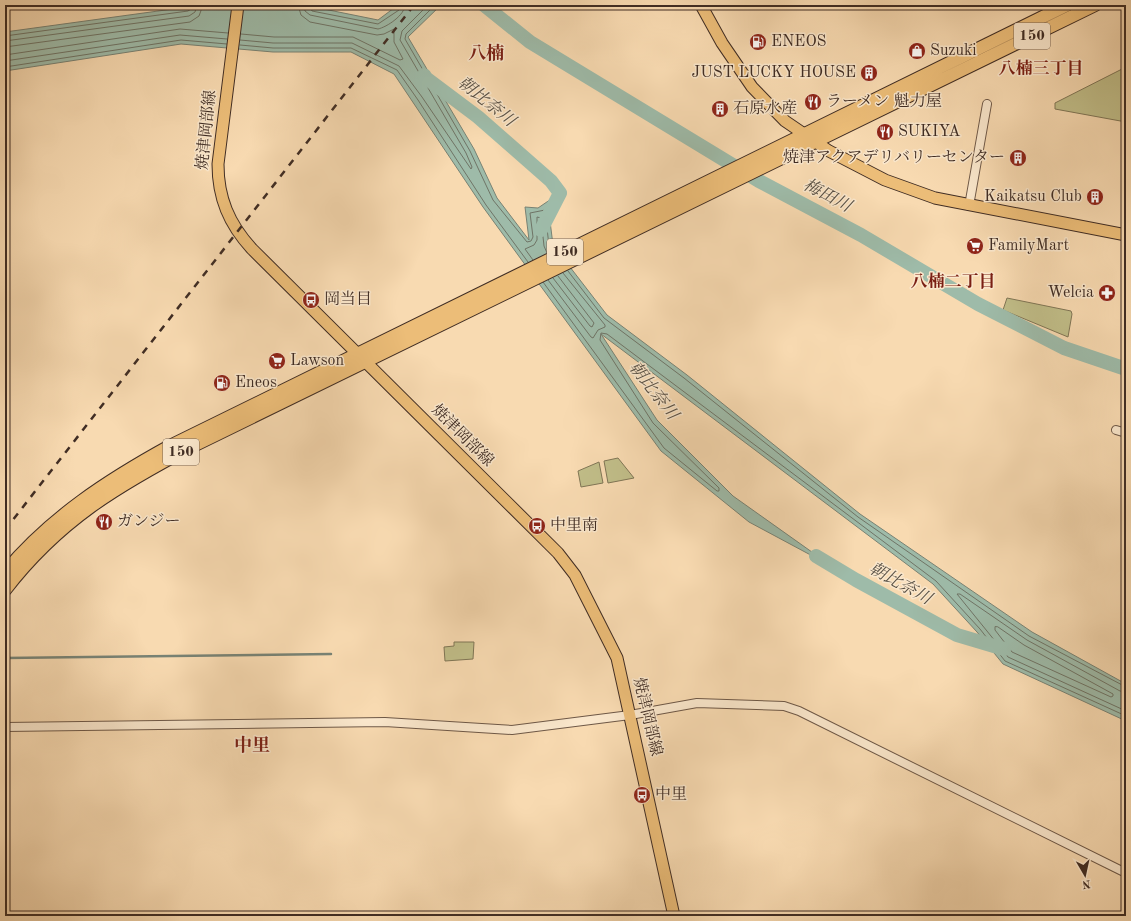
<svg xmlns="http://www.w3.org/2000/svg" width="1131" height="921" font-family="'Old Standard TT','Noto Serif JP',serif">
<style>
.green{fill:#c1be89;stroke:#807656}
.water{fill:#9ebba9;stroke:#788274}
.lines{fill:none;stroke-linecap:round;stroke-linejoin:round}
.shore{stroke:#6f7466;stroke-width:1}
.stream{stroke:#788274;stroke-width:2.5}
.river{stroke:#9ebba9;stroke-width:14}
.minor-casing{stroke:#6e5847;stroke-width:10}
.major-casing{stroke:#402d24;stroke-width:13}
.highway-casing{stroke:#402d24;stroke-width:14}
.minor{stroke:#fae7cc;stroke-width:8}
.major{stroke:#ecbd78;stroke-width:11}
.highway{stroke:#ecbd78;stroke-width:12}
.rail{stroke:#402d24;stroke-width:2.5;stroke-dasharray:7 7;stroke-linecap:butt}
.labels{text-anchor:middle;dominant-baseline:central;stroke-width:3;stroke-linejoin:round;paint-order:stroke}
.shield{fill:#fae7cc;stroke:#786556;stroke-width:1}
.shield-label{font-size:15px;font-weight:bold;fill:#402d24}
.poi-label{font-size:16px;fill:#402d24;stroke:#fae7cc;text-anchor:start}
.street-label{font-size:16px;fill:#402d24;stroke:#fae7cc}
.neighbourhood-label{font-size:17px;font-weight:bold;fill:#7a1f14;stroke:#fae7cc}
.water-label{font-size:17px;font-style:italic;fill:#585045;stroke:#fae7cc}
.quarter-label{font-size:18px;font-weight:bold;fill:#7a1f14;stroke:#fae7cc}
</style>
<rect width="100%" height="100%" fill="#f8dab1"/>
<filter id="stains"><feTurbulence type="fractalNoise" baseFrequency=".005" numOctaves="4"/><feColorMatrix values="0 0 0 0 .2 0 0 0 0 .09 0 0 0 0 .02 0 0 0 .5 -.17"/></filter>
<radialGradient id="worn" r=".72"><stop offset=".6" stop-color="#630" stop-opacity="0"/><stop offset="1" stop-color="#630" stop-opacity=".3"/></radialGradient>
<path class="green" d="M1126,67V122L1055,109V103Z
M1007,298L1071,311L1072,314L1068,337L1003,310Z
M618,458L634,478L608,483L604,461Z
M599,462L603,483L581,487L578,471Z
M454,642H474L473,659L445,661L444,647L454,646Z"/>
<path class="water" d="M202,5H304L378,20L398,5H441L408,37L474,149L497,198L529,240L525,207L538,208L560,193L549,213L553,245L607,315L687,375L860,514L1032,632L1126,684V721L1003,664L977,632L933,584L601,334L657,420L733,496L833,567L749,522L661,451L483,207L394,74L351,52H273L181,44L5,71V32Z"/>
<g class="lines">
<path class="shore" d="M304,5L305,11L310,15L378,29C387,27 405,15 405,5
M309,5L312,11L378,24L399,10L400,5
M435,5L406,34L405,39L470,151L493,200L527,242L531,241L533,237L530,213L545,210L549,246L552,250
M241,34L274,37H353L400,60L403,59L394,42V29L384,34L377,35L310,22L301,15L298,5
M5,36L188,11L191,9L192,5
M240,40L273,43H352L399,66L422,97L471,169L472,167L466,153L400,40L402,31L428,5
M5,41L189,16L195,12L197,5
M240,45L273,48H351L397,70L418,100L486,205L528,262
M5,47L190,22L199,16L203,5
M5,55L180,29L228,33
M5,61L180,35L227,39
M5,67L181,40L227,44
M533,260L525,249L534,245L537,240V217L541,218L544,246L547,253
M568,271L604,318L684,378L858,517L1029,636L1126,687
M553,278L590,326L592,327L594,323L558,276
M548,280L591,337L593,338L598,330L605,327V325L563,273
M543,282L664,448L717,491H719V488L653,423L600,340L601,333L607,334L936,581L980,629L1005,661L1126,716
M998,627L1024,645L1113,694V696L1111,697L1012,652L995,630V627Z
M1126,692L1120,691L1027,640L960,594H957L1008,657L1126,711"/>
<path class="stream" d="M5,658L331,654"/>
<path class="river" d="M484,5L530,42L759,181L861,235L978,304L1064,348L1126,369
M424,75L426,78L478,117L551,181L560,193L541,230
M816,556L856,580L957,635L1004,649"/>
<g class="minor-casing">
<path id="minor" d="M969,206L987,104
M1116,430L1126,433
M5,727L385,722L512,730L630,715L697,703L784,706L799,711L1126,873"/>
</g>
<g class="major-casing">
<path id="major" d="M238,5L218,164C218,198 229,224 252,249L558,553L575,575L617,658L674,916
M701,5L722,43L752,87L785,121L829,151L885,180L935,198L1126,235"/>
</g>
<g class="highway-casing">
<path id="highway" d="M5,572C51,517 108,480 170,446L1067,5
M5,590C59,520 117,486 193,446L1095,5"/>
</g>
<use href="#minor" class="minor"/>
<use href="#major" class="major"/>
<use href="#highway" class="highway"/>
<path class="rail" d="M5,530L414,5"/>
</g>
<defs>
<g id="fuel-disc" transform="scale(0.9)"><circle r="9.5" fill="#8f2418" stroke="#fae7cc"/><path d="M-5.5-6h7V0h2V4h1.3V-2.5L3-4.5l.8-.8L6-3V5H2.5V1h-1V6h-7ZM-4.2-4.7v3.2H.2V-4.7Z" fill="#fff"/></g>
<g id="shop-disc" transform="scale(0.9)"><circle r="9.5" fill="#8f2418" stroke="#fae7cc"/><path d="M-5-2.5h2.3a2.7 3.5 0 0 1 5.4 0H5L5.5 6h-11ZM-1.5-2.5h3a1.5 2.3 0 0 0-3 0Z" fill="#fff"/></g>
<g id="building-disc" transform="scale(0.9)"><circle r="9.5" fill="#8f2418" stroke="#fae7cc"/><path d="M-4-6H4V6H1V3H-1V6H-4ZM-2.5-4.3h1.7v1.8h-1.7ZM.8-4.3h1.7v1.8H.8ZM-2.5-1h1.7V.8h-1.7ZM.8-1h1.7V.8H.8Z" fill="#fff"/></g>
<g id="restaurant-disc" transform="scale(0.9)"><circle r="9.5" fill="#8f2418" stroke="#fae7cc"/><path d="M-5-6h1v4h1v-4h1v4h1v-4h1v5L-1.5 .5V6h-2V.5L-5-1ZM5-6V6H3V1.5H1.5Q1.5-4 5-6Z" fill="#fff"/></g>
<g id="supermarket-disc" transform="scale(0.9)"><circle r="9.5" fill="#8f2418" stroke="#fae7cc"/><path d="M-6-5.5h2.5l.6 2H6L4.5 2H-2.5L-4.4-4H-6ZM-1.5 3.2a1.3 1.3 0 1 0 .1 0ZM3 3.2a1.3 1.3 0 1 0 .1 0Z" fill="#fff"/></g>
<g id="pharmacy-disc" transform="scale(0.9)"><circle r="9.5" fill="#8f2418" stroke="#fae7cc"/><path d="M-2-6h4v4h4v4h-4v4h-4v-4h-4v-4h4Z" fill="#fff"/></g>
<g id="bus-disc" transform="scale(0.9)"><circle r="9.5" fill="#8f2418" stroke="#fae7cc"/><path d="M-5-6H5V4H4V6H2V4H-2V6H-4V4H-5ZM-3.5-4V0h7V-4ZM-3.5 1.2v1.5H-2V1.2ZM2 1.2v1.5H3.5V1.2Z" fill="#fff"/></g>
</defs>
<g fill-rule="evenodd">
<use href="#fuel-disc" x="758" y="42"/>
<use href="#shop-disc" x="917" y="51"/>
<use href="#building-disc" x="869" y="73"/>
<use href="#restaurant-disc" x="813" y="102"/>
<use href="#building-disc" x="720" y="109"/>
<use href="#restaurant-disc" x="885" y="132"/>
<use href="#building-disc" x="1018" y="158"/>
<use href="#building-disc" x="1095" y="197"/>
<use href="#supermarket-disc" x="975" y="246"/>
<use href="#pharmacy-disc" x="1107" y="293"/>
<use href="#bus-disc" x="311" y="300"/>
<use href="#supermarket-disc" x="277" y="361"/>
<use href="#fuel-disc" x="222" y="383"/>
<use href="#restaurant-disc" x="104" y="522"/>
<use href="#bus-disc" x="537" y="526"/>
<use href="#bus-disc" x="642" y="795"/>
</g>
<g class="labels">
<g class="shield">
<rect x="1014" y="23" width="36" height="26" rx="3"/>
<rect x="547" y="239" width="36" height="26" rx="3"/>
<rect x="163" y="439" width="36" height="26" rx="3"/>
</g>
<g class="shield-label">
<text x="1032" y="36">150</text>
<text x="565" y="252">150</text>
<text x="181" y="452">150</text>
</g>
<g class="poi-label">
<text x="771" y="42">ENEOS</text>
<text x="930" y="51">Suzuki</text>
<text x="856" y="73" text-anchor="end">JUST LUCKY HOUSE</text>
<text x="826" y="102">ラーメン 魁力屋</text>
<text x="733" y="109">石原水産</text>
<text x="898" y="132">SUKIYA</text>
<text x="1005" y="158" text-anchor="end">焼津アクアデリバリーセンター</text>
<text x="1082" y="197" text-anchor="end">Kaikatsu Club</text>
<text x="988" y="246">FamilyMart</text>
<text x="1094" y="293" text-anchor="end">Welcia</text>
<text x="324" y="300">岡当目</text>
<text x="290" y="361">Lawson</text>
<text x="235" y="383">Eneos</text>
<text x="117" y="522">ガンジー</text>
<text x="550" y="526">中里南</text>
<text x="655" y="795">中里</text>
</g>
<g class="street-label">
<text transform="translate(207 130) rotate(-84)">焼津岡部線</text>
<text transform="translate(462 436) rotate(45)">焼津岡部線</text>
<text transform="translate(647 717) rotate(77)">焼津岡部線</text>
</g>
<g class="neighbourhood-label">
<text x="1041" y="69">八楠三丁目</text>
<text x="953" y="282">八楠二丁目</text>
</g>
<g class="water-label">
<text transform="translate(486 102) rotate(39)">朝比奈川</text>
<text transform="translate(827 196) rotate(28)">梅田川</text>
<text transform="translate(653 391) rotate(52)">朝比奈川</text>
<text transform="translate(900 584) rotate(29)">朝比奈川</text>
</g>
<g class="quarter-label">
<text x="486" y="54">八楠</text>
<text x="252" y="746">中里</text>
</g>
</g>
<rect width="1131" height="921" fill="none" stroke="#f8dab1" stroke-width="20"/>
<rect x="6" y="6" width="1119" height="909" fill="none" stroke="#402d24" stroke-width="2"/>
<rect x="10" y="10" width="1111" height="901" fill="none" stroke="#402d24"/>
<g transform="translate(1085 875) rotate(171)" stroke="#fae7cc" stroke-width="3" paint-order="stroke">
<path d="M0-3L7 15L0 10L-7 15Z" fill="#402d24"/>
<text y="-6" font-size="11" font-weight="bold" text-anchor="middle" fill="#402d24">N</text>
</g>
<rect width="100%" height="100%" filter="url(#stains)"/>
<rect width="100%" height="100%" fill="url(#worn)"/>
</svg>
